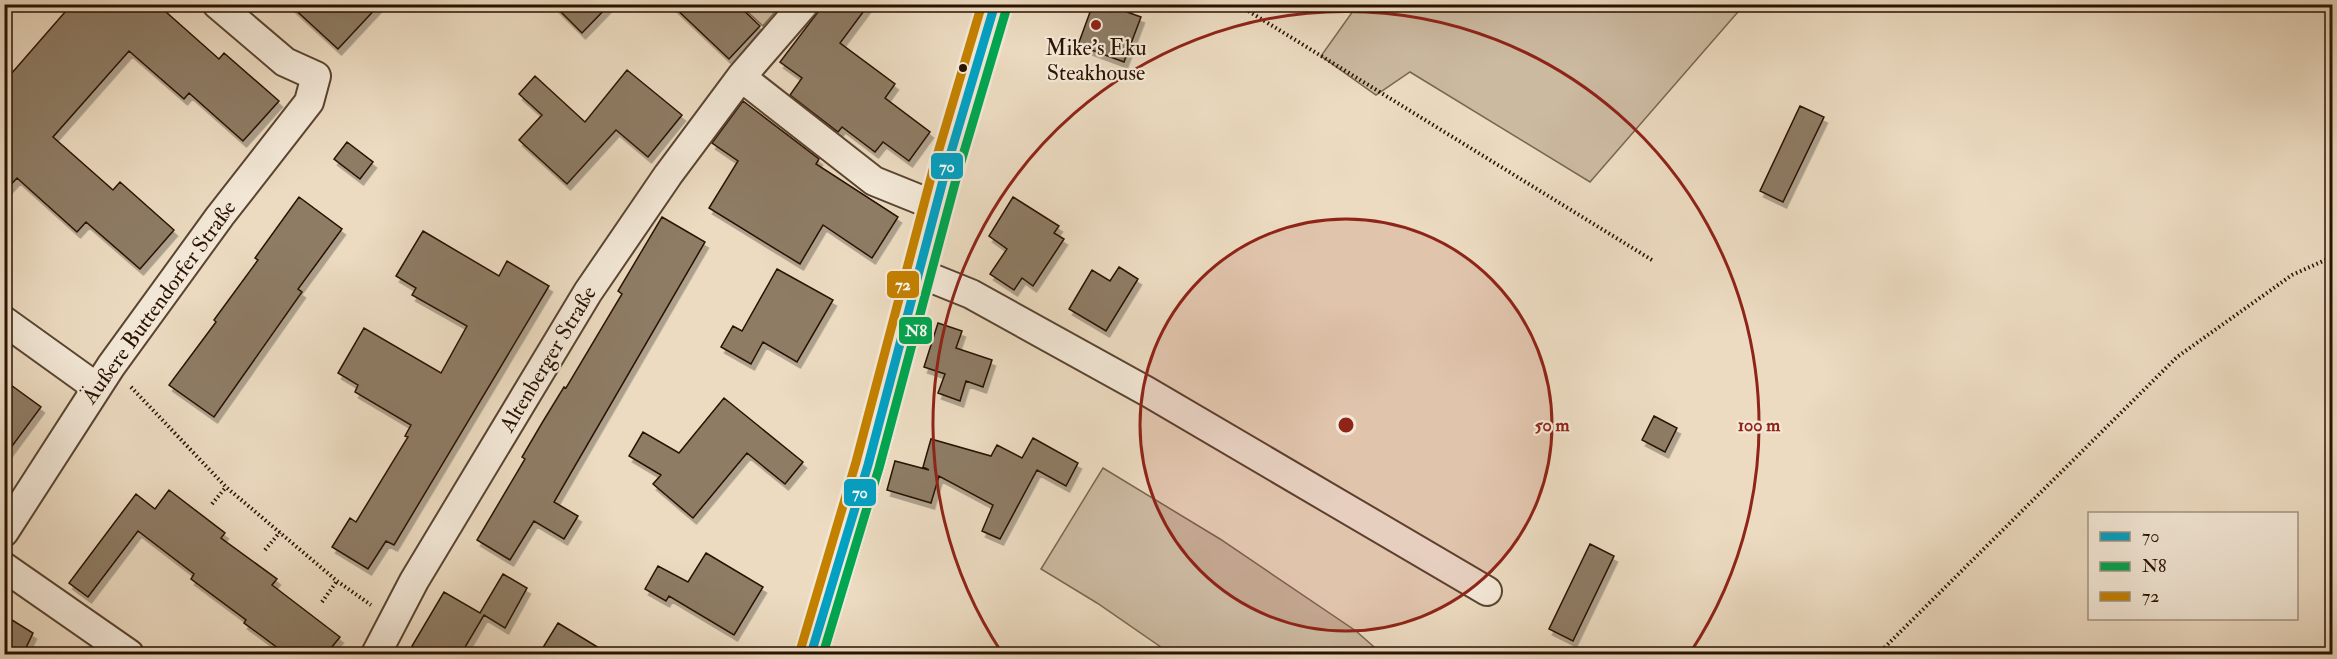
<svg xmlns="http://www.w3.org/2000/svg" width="2337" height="659" font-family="'IM FELL Double Pica',serif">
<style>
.green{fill:#cbb9a0;stroke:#7a6650;stroke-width:1.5}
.building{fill:#8e7b65;stroke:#291201;stroke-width:1.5;filter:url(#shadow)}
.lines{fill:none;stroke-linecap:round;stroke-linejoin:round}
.minor-casing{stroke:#5a4431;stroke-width:32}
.major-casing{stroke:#291201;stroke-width:36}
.path{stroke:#291201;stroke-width:4;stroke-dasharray:1.5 3;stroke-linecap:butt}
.minor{stroke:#f3e8d7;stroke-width:28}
.major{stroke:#ecdbc1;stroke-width:33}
.bus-1-casing{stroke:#f3e8d7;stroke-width:14}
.bus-2-casing{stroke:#f3e8d7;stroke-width:14}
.bus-3-casing{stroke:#f3e8d7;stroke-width:14}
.bus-1{stroke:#02a1c4;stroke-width:9}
.bus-2{stroke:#00a651;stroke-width:9}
.bus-3{stroke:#c48100;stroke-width:9}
.ring{fill:none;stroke:#8f2418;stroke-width:3}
.poi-dot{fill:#8f2418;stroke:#f3e8d7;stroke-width:2}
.bus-dot{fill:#291201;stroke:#f3e8d7;stroke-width:2}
.labels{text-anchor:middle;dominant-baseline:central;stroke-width:4.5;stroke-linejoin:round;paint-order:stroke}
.poi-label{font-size:22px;fill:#291201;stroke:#f3e8d7}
.street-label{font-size:22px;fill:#291201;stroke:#f3e8d7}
.centre{fill:#8f2418;stroke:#f3e8d7;stroke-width:3}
.ring-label{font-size:18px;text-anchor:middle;font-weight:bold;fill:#8f2418;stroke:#f3e8d7;stroke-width:4.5;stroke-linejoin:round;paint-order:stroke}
.line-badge{stroke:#f3e8d7;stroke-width:2}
.badge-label{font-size:16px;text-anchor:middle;font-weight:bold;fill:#fff}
</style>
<defs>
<filter id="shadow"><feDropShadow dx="3.5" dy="6" stdDeviation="0" flood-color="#0004"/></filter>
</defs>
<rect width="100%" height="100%" fill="#ecdbc1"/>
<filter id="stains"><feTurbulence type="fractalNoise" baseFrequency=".00333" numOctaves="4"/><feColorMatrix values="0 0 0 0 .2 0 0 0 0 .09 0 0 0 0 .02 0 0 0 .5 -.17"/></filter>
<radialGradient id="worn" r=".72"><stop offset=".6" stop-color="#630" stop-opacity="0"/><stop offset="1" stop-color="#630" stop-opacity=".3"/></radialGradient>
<path class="green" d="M1358,4H1744V5L1590,182L1410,72L1376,95L1321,56Z
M740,5H781L763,26Z
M1103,468L1220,539L1356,631L1382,654H1171L1097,603L1041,569Z"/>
<path class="building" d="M72,4H157L219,59L224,53L279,101L243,141L189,93L184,99L129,51L53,137L113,190L120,182L174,230L140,269L86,222L77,232L17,178L4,192V82Z
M289,4H380L338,49Z
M553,4H610L582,33Z
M671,4H737L760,26L729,59Z
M824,4H869L840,43L895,84L885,98L930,132L909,161L883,142L875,152L842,127L838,132L790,95L802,78L780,62Z
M1093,4H1130L1127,12L1141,17L1124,62L1078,45Z
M627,70L682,115L648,157L616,130L567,184L519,140L542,115L519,94L535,76L585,122Z
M743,101L819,159L816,164L898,217L872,258L823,225L800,264L709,208L738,161L712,143Z
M1800,106L1824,117L1783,202L1760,191Z
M347,142L373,162L360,179L334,159Z
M299,197L342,229L298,289L302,292L214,417L169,385L216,322L214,320L258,260L255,258Z
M1013,197L1059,226L1054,233L1064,239L1033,286L1022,278L1014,290L990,274L1007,249L989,236Z
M662,217L705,242L554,502L578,516L564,539L534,521L510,560L477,540L525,459L522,457L542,423L564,387L566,388L622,294L618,291Z
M423,231L499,276L507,261L549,286L394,545L386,541L368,569L332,547L350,518L356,522L408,437L405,436L411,425L355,392L358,385L338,373L364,328L441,373L467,326L412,295L416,288L396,276Z
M1119,267L1138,279L1106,331L1069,309L1092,270L1110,281Z
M777,269L833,300L797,362L763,342L751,364L721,347L733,326L742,331Z
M938,323L962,331L956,348L992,360L983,387L966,381L960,401L938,393L945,374L924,367Z
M4,380L41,407L4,457Z
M724,398L803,462L785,484L747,453L693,518L653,484L661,475L629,456L643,432L679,453Z
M1654,416L1677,428L1665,452L1642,440Z
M1033,438L1078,463L1066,486L1037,470L1000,539L982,531L993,505L939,476L931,503L887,490L895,461L929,470L923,467L931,439L991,456L997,445L1022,458Z
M169,490L225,533L221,538L277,579L272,585L340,637L326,654H286L244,623L246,620L191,579L194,574L138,531L88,597L69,583L136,494L155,509Z
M1590,544L1614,556L1573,641L1549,629Z
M706,553L763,587L734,635L669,596L666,601L645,589L658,566L688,582Z
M503,574L527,588L505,628L484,615L461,654H426L412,646L444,592L480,613Z
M4,615L33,633L23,654H4Z
M558,623L609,654H539Z"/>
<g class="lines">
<g class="minor-casing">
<path id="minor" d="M741,77L874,181L936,206
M919,273L971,294L1148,392L1487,591
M4,321L96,387
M4,532L111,366L220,216L309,102L316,76L285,62L217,4
M4,567L129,654
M376,654L414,581L588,292L668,175L741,77L804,4"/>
</g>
<g class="major-casing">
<path id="major" d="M811,654L868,465L946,169L995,4"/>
</g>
<path class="path" d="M1237,4L1652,260
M131,387L226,487L337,581L371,605
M212,504L226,487
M265,550L280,532
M322,602L337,581
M1878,654L2177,357L2292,275L2332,257"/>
<use href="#minor" class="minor"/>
<use href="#major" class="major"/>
<g class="bus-1-casing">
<path id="bus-1" d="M811,654L868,465L946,169L995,4"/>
</g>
<g class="bus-2-casing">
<path id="bus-2" d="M823,654L879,468L958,172L1007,7"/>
</g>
<g class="bus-3-casing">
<path id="bus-3" d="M800,651L856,462L934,166L982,4"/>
</g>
<use href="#bus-1" class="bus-1"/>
<use href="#bus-2" class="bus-2"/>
<use href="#bus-3" class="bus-3"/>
</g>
<circle cx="1346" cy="425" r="206" fill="#8f2418" fill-opacity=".12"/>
<g class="ring">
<circle cx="1346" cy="425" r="206"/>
<path d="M1002 653A413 413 0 1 1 1690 653"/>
</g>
<circle class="poi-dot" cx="1096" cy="25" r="6"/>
<circle class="bus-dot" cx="963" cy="68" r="5"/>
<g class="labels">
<g class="poi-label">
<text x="1096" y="48">Mike's Eku<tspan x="1096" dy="25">Steakhouse</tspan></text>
</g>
<g class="street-label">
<text transform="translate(159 302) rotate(-54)">Äußere Buttendorfer Straße</text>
<text transform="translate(548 359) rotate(-59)">Altenberger Straße</text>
</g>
</g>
<circle cx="1346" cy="425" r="9" class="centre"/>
<g class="ring-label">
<text x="1552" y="431">50 m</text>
<text x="1759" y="431">100 m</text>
</g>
<g class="line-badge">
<rect x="930" y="152" width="34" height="28" rx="6" fill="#02a1c4"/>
<rect x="886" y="270" width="34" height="29" rx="6" fill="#c48100"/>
<rect x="898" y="316" width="35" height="29" rx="6" fill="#00a651"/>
<rect x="843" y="478" width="34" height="29" rx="6" fill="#02a1c4"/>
</g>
<g class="badge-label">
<text x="947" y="172">70</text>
<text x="903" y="290">72</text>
<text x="916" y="336">N8</text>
<text x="860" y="498">70</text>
</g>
<rect width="2337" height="659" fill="none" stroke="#ecdbc1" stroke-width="24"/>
<rect x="6" y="6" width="2325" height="647" fill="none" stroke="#291201" stroke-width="3"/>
<rect x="12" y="12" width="2313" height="635" fill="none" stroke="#291201" stroke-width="1.5"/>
<rect x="2088" y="512" width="210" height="108" fill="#f3e8d7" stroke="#a29281" stroke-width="1.5"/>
<rect x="2100" y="532" width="30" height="9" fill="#02a1c4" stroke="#a29281" stroke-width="1.5"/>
<text x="2142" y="542" font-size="18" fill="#291201">70</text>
<rect x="2100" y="562" width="30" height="9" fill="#00a651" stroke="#a29281" stroke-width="1.5"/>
<text x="2142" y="572" font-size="18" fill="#291201">N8</text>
<rect x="2100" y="592" width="30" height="9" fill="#c48100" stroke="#a29281" stroke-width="1.5"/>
<text x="2142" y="602" font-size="18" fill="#291201">72</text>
<rect width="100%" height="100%" filter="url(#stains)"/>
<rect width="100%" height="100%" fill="url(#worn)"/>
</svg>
